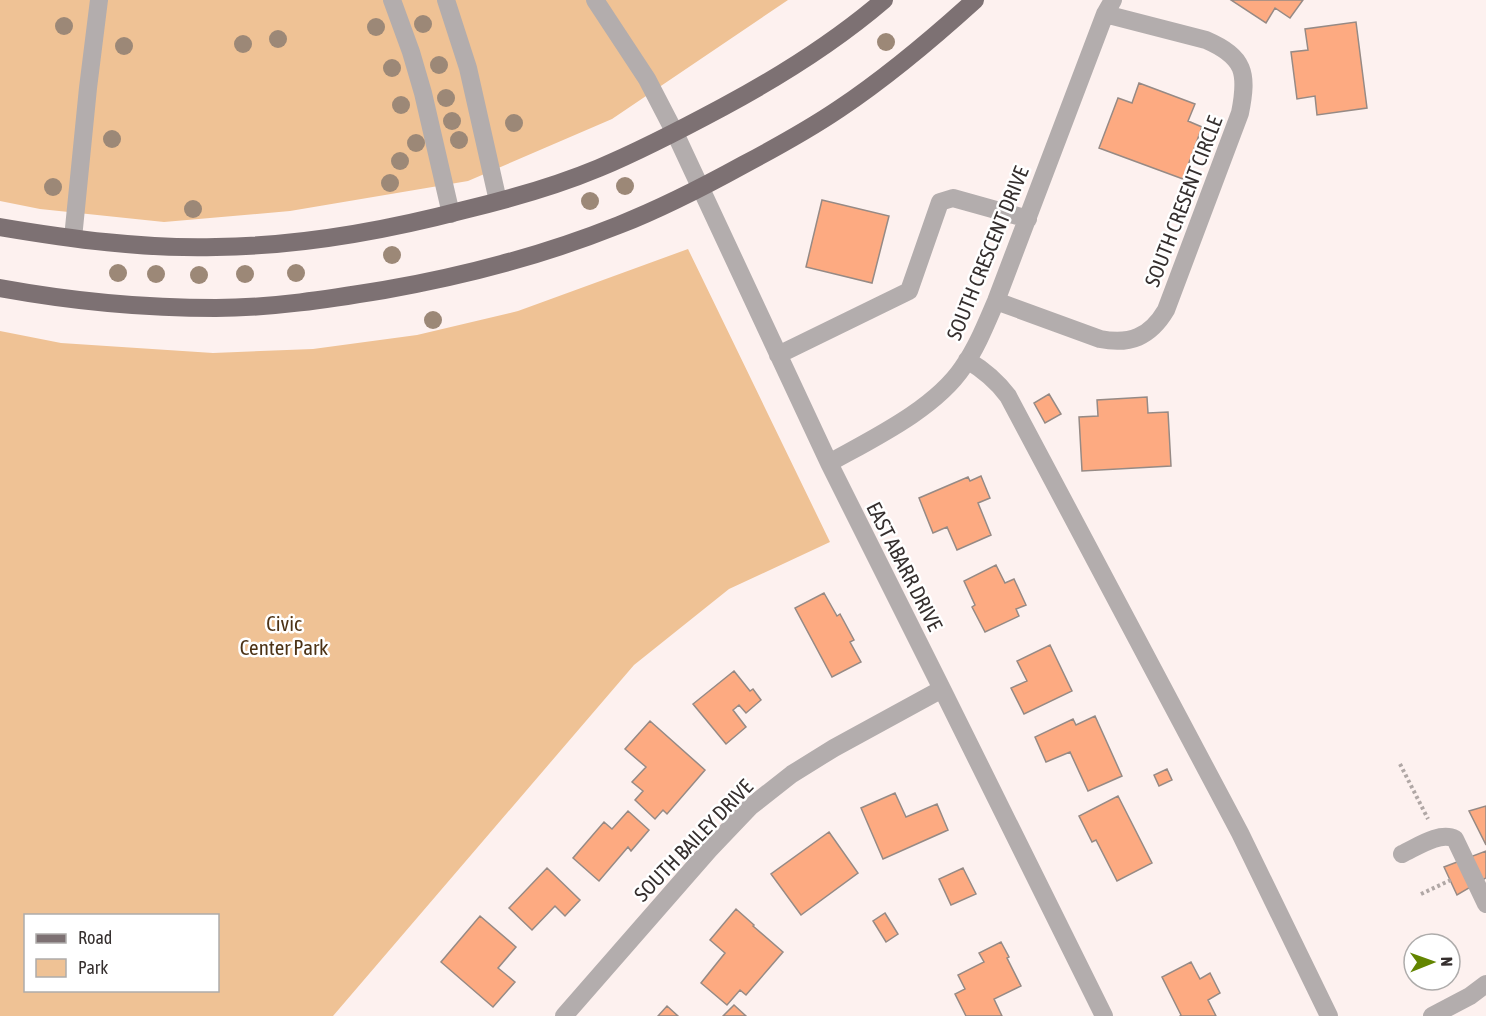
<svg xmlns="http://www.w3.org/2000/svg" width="1486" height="1016" font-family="'Asap Condensed',sans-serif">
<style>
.green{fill:#efc295;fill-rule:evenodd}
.building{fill:#fdaa81;stroke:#968a85;stroke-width:1.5}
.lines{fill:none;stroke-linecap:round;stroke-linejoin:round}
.path{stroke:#b0a7a5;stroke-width:4;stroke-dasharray:3 3;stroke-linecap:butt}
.minor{stroke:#b3adad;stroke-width:18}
.major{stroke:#7d7173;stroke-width:18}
.tree{fill:#9c8877}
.labels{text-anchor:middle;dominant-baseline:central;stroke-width:5;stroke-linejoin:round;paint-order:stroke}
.street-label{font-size:21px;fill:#352f2e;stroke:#fff}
.park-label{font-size:21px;fill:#4c3215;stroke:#fff}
</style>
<rect width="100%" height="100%" fill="#fdf1ef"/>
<path class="green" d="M0,0H788L612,119L468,181L290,211L164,222L40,209L0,201Z
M688,249L830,542L729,589L634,665L333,1016H0V331L61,343L213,353L313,349L417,335L518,311ZM26,916H218V990H26Z"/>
<path class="building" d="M1231,0H1303L1290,18L1275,8L1266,23Z
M1356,22L1367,108L1317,115L1315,96L1297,99L1291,52L1308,50L1305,29Z
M1139,83L1195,104L1188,121L1202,127L1183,179L1099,148L1118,98L1132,103Z
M822,200L889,216L872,283L806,267Z
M1049,394L1061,414L1045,423L1034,403Z
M1147,397L1148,413L1168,412L1171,466L1082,471L1079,417L1098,416L1097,400Z
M981,476L990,498L978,503L991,535L957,550L947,527L933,533L919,498L968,477L970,481Z
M996,565L1005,583L1014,579L1026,605L1016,609L1019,616L985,632L972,607L975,605L964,581Z
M824,593L837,616L840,614L854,640L850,642L861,662L832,677L795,608Z
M1050,645L1072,691L1024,714L1011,688L1027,681L1017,661Z
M734,671L750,691L753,689L761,700L746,713L739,705L733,710L746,727L726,744L693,704Z
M1095,716L1122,776L1088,791L1070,752L1046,762L1035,737L1073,719L1076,725Z
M650,721L705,770L667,814L663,810L655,819L635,800L643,791L632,782L646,767L625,749Z
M1167,769L1172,780L1159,786L1154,775Z
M895,793L906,817L937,804L948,830L883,859L861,808Z
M1118,796L1152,863L1117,881L1096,840L1092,842L1079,816Z
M1486,806V845L1469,811Z
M628,811L649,830L631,851L628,847L599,881L573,858L604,822L612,829Z
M829,832L858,873L801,915L771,874Z
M1486,851V878L1457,895L1444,867Z
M547,868L580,900L565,916L555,906L532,930L509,908Z
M963,868L976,894L951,905L939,879Z
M736,909L754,925L753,926L783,952L746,995L740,990L727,1005L701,983L725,953L710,940Z
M885,913L898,934L886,942L873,921Z
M480,916L516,947L498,968L515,982L493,1007L441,962Z
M1001,942L1009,957L1007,958L1021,986L994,999L1002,1016H966L955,994L965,989L958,975L984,962L979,953Z
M1191,962L1200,979L1210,973L1220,993L1208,1000L1216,1016H1180L1181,1015L1162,977Z
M734,1005L746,1016H723Z
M667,1006L678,1016H658Z"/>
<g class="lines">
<path class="path" d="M1400,764L1428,819
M1421,894L1453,879"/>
<path class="minor" d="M392,0L411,52L423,93L451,214
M446,0L468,68L498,201
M595,0L647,79L675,133L829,463L942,689L1104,1016
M73,238L88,88L99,0
M996,301L1100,339C1130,345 1150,337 1166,310L1240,113C1248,73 1245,57 1206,40L1105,14
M778,355L909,291L940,202L953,198L1028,219
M967,360C984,370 996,380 1008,396L1240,833L1329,1016
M829,463C872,439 935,409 963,367C977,347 986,324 996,301L1105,14L1113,0
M1402,854C1417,847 1440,831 1455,839L1486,904
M564,1016L709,850L750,807L792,774L834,748L942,689
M1432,1016L1470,996L1486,984"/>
<path class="major" d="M0,227C71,239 144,249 216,247C300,246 384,231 464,210C510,199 556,186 599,168C642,150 682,129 723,107C779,77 835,42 884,0
M0,288C71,301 144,308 216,308C272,308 329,299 384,290C464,276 544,255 619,225C662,208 703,187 743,165C775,148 808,130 839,109C887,77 932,39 975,0"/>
</g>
<g class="tree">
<circle cx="423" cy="24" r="9"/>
<circle cx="64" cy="26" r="9"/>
<circle cx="376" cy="27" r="9"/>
<circle cx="278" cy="39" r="9"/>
<circle cx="886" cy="42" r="9"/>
<circle cx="243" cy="44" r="9"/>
<circle cx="124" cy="46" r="9"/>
<circle cx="439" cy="65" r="9"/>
<circle cx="392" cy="68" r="9"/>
<circle cx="446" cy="98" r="9"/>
<circle cx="401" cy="105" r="9"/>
<circle cx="452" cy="121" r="9"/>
<circle cx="514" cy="123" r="9"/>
<circle cx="112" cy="139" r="9"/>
<circle cx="459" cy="140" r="9"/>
<circle cx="416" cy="143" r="9"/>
<circle cx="400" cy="161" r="9"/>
<circle cx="390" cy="183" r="9"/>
<circle cx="625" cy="186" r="9"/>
<circle cx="53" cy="187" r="9"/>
<circle cx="590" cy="201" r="9"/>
<circle cx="193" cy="209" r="9"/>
<circle cx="392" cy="255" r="9"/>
<circle cx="118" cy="273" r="9"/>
<circle cx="296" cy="273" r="9"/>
<circle cx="156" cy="274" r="9"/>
<circle cx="245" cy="274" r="9"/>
<circle cx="199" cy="275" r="9"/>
<circle cx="433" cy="320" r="9"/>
</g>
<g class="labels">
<g class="street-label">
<text transform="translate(1183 201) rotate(-69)">SOUTH CRESENT CIRCLE</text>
<text transform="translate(987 253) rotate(-68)">SOUTH CRESCENT DRIVE</text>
<text transform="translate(905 566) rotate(63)">EAST ABARR DRIVE</text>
<text transform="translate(693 840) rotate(-46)">SOUTH BAILEY DRIVE</text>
</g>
<g class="park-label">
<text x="284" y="623">Civic<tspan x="284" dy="24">Center Park</tspan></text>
</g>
</g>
<rect x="24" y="914" width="195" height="78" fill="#ffffff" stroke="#aeacab" stroke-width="1.5"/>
<rect x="36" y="934" width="30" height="9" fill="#7d7173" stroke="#aeacab" stroke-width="1.5"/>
<text x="78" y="944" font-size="18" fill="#352f2e">Road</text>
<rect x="36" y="959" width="30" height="18" fill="#efc295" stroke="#aeacab" stroke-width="1.5"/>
<text x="78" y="974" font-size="18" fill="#352f2e">Park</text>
<g transform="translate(1432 962) rotate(89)"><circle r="28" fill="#ffffff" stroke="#aeacab" stroke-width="1.5"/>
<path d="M0-4.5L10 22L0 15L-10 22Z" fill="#638500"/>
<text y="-9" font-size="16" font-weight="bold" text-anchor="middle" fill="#352f2e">N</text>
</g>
</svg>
